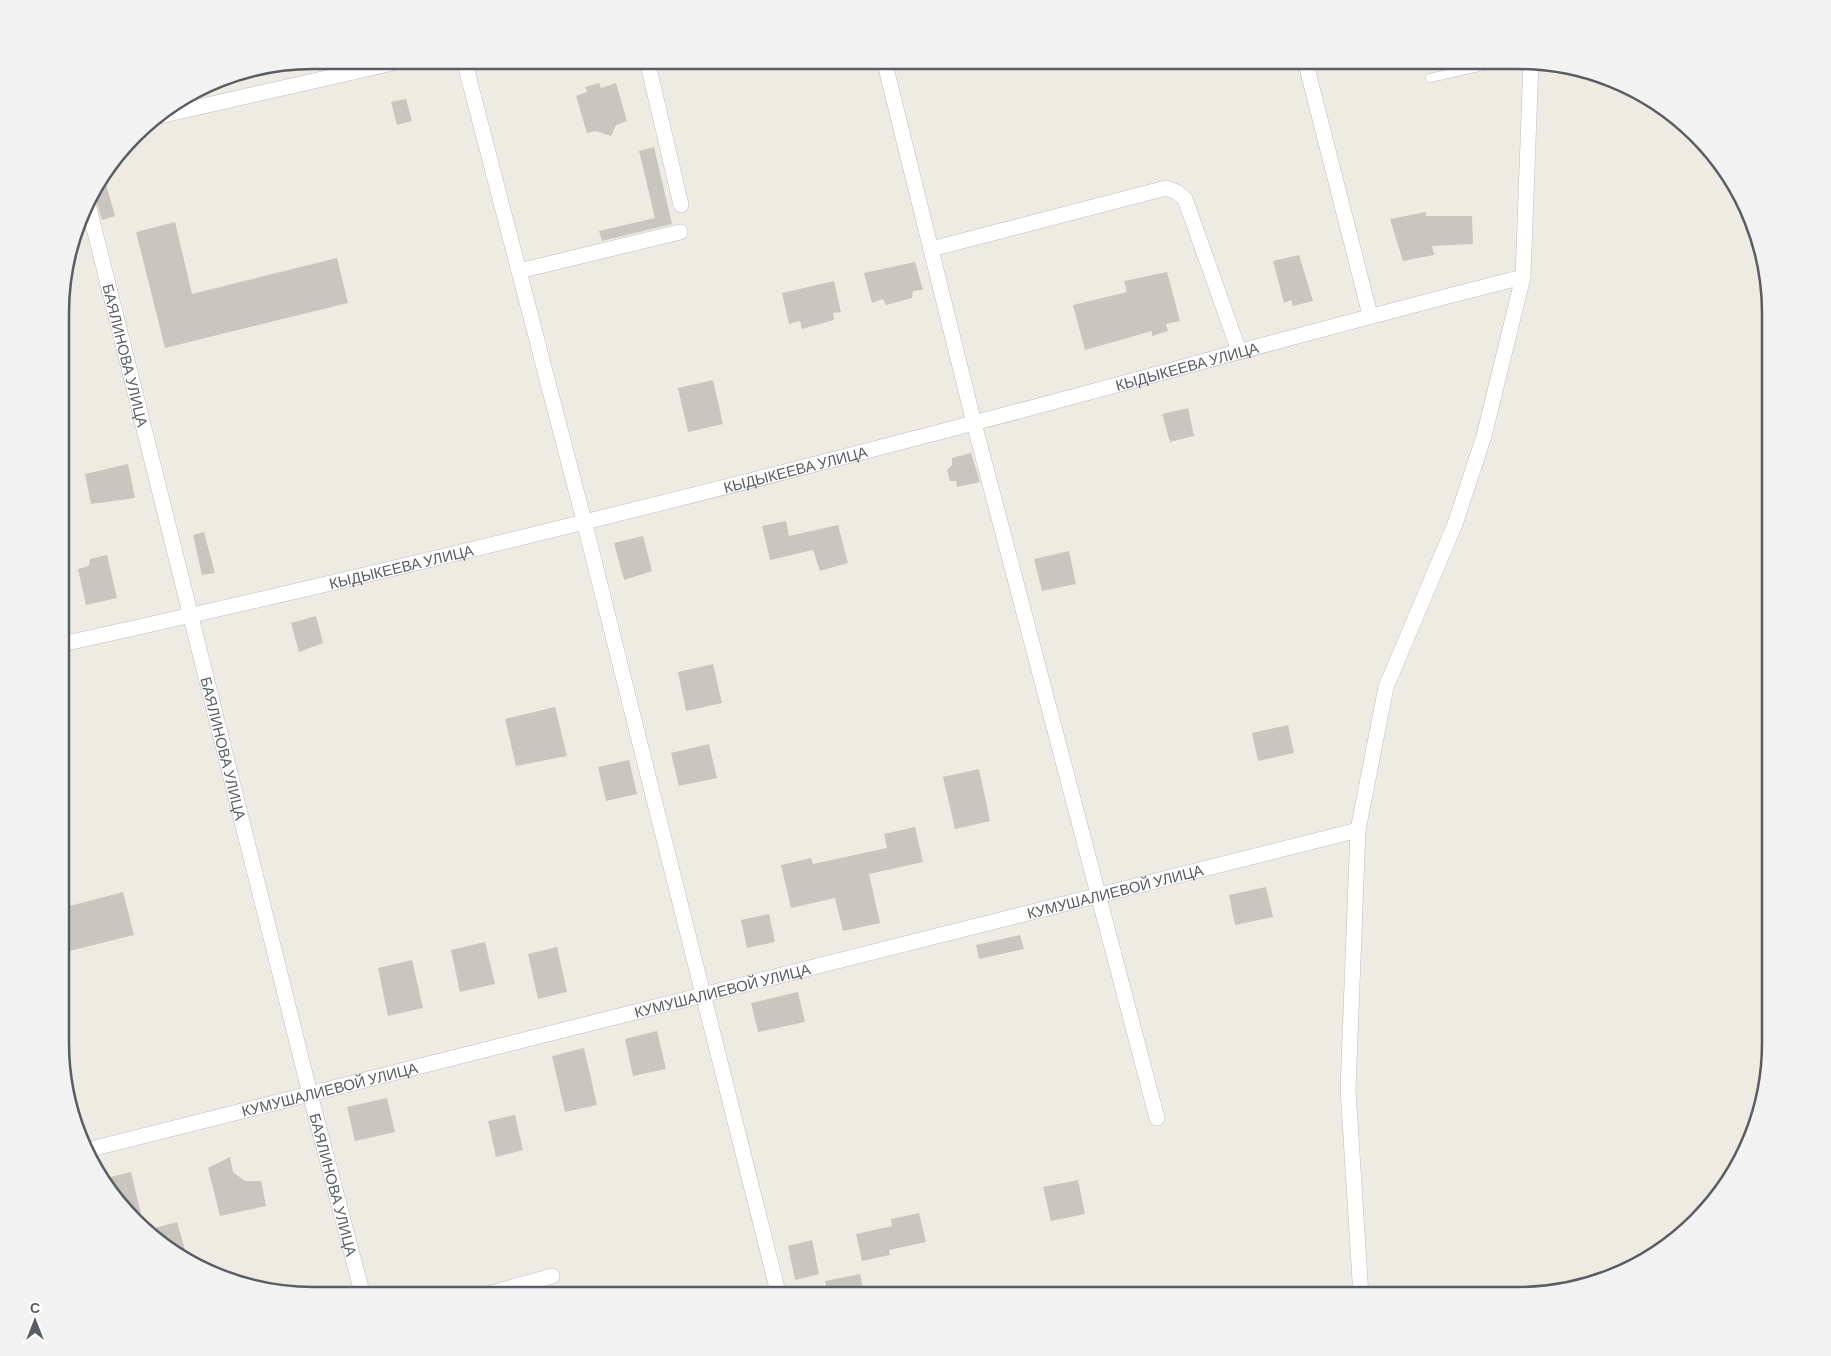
<svg xmlns="http://www.w3.org/2000/svg" width="1831" height="1356" font-family="Barlow,sans-serif">
<style>
.building{fill:#c9c6bf}
.lines{fill:none;stroke-linecap:round;stroke-linejoin:round}
.lane-casing{stroke:#babcc2;stroke-width:9}
.street-casing{stroke:#babcc2;stroke-width:16}
.lane{stroke:#fff;stroke-width:8}
.street{stroke:#fff;stroke-width:15}
.labels{text-anchor:middle;dominant-baseline:central;stroke-width:4;stroke-linejoin:round;paint-order:stroke}
.street-label{font-size:15px;fill:#5a5e64;stroke:#fff}
.rim{fill:none;stroke:#5a5e64;stroke-width:2.5}
</style>
<rect width="100%" height="100%" fill="#eeece2"/>
<path class="building" d="M599,83L601,88L616,83L627,121L616,125L611,136L596,131L587,133L576,96L587,92L585,87Z
M406,99L412,121L397,125L391,102Z
M654,147L672,224L602,241L599,231L655,218L639,151Z
M104,177L115,216L102,220L93,191Z
M1426,212V216H1472L1473,244L1432,246L1434,255L1403,261L1390,219Z
M175,222L192,294L337,258L348,303L165,348L136,232Z
M1299,255L1313,301L1293,306L1291,300L1284,303L1273,261Z
M915,262L923,290L913,291L912,298L886,305L883,299L872,303L864,273Z
M1167,272L1180,321L1166,324L1168,331L1152,336V331L1085,350L1073,305L1127,292L1124,281Z
M834,281L841,312L833,313L834,320L802,329L800,321L789,324L782,293Z
M713,380L723,424L688,432L678,388Z
M1188,408L1194,436L1170,442L1162,414Z
M971,453L980,482L957,487L956,481H950L947,470L952,465V458Z
M128,464L135,498L91,504L85,474Z
M786,521L789,536L838,525L848,563L820,571L813,550L770,560L762,526Z
M204,532L215,573L202,575L193,535Z
M643,536L652,571L624,580L614,543Z
M1069,551L1076,584L1042,591L1034,559Z
M107,555L117,598L86,605L78,569L89,566L90,559Z
M316,616L323,643L299,652L291,623Z
M713,664L722,703L686,711L678,672Z
M555,707L567,756L516,766L505,719Z
M1288,725L1294,753L1258,761L1252,733Z
M709,744L717,778L679,786L671,753Z
M629,760L637,794L606,801L598,767Z
M979,769L990,821L955,829L943,777Z
M915,827L923,862L869,874L880,923L843,931L835,898L791,908L781,865L811,858L813,864L887,848L884,834Z
M1266,887L1273,917L1235,925L1229,895Z
M123,892L134,935L62,953V908Z
M769,914L775,942L747,948L741,920Z
M1020,935L1024,949L979,959L976,945Z
M485,942L495,984L460,992L451,950Z
M557,947L567,992L538,999L528,954Z
M412,960L423,1008L388,1016L378,968Z
M798,992L805,1022L758,1032L751,1003Z
M657,1031L666,1069L633,1076L625,1039Z
M584,1048L597,1105L565,1112L552,1056Z
M387,1098L395,1132L355,1141L347,1107Z
M515,1115L523,1150L496,1157L488,1121Z
M230,1157L233,1172L245,1181H261L266,1206L220,1216L208,1168Z
M131,1172L144,1227L102,1179Z
M1078,1180L1085,1214L1051,1221L1043,1187Z
M919,1213L926,1242L889,1250L890,1255L862,1261L856,1234L892,1226L891,1219Z
M177,1222L188,1260L159,1244L147,1230Z
M812,1240L819,1274L795,1280L788,1246Z
M860,1274L865,1296H828L825,1281Z"/>
<g class="lines">
<g class="lane-casing">
<path id="lane" d="M1430,78L1506,61"/>
</g>
<g class="street-casing">
<g id="street">
<path d="M464,60L584,521L779,1296"/>
<path d="M647,60L681,205"/>
<path d="M884,60L974,423L1157,1118"/>
<path d="M1305,60L1370,315"/>
<path d="M155,117L406,60"/>
<path id="s1" d="M87,200L310,1094L363,1296"/>
<path d="M931,249L1166,188L1177,192L1185,199L1239,351"/>
<path d="M519,271L680,232"/>
<path id="s2" d="M62,644C368,577 672,502 974,423C1157,375 1339,323 1523,277"/>
<path id="s3" d="M87,1150L1358,830"/>
<path d="M481,1296L552,1276"/>
<path d="M1361,1296L1348,1089L1358,830L1386,687L1455,524L1484,436L1523,277L1531,61"/>
</g>
</g>
<use href="#lane" class="lane"/>
<use href="#street" class="street"/>
</g>
<g class="labels">
<g class="street-label">
<text stroke="none"><textPath href="#s1" startOffset="160">БАЯЛИНОВА УЛИЦА</textPath></text>
<text stroke="none"><textPath href="#s2" startOffset="1159">КЫДЫКЕЕВА УЛИЦА</textPath></text>
<text stroke="none"><textPath href="#s2" startOffset="754">КЫДЫКЕЕВА УЛИЦА</textPath></text>
<text stroke="none"><textPath href="#s2" startOffset="348">КЫДЫКЕЕВА УЛИЦА</textPath></text>
<text stroke="none"><textPath href="#s1" startOffset="565">БАЯЛИНОВА УЛИЦА</textPath></text>
<text stroke="none"><textPath href="#s3" startOffset="1060">КУМУШАЛИЕВОЙ УЛИЦА</textPath></text>
<text stroke="none"><textPath href="#s3" startOffset="655">КУМУШАЛИЕВОЙ УЛИЦА</textPath></text>
<text stroke="none"><textPath href="#s3" startOffset="250">КУМУШАЛИЕВОЙ УЛИЦА</textPath></text>
<text stroke="none"><textPath href="#s1" startOffset="1015">БАЯЛИНОВА УЛИЦА</textPath></text>
</g>
</g>
<path d="M0 0H1831V1356H0ZM313 69H1518A244 244 0 0 1 1762 313V1043A244 244 0 0 1 1518 1287H313A244 244 0 0 1 69 1043V313A244 244 0 0 1 313 69Z" fill="#f2f2f3" fill-rule="evenodd"/>
<path class="rim" d="M313 69H1518A244 244 0 0 1 1762 313V1043A244 244 0 0 1 1518 1287H313A244 244 0 0 1 69 1043V313A244 244 0 0 1 313 69Z"/>
<g transform="translate(35 1321)" stroke="#ffffff" stroke-width="4" paint-order="stroke">
<path d="M0-4L9 19L0 12L-9 19Z" fill="#5a5e64"/>
<text y="-8" font-size="14" font-weight="bold" text-anchor="middle" fill="#5a5e64">С</text>
</g>
</svg>
